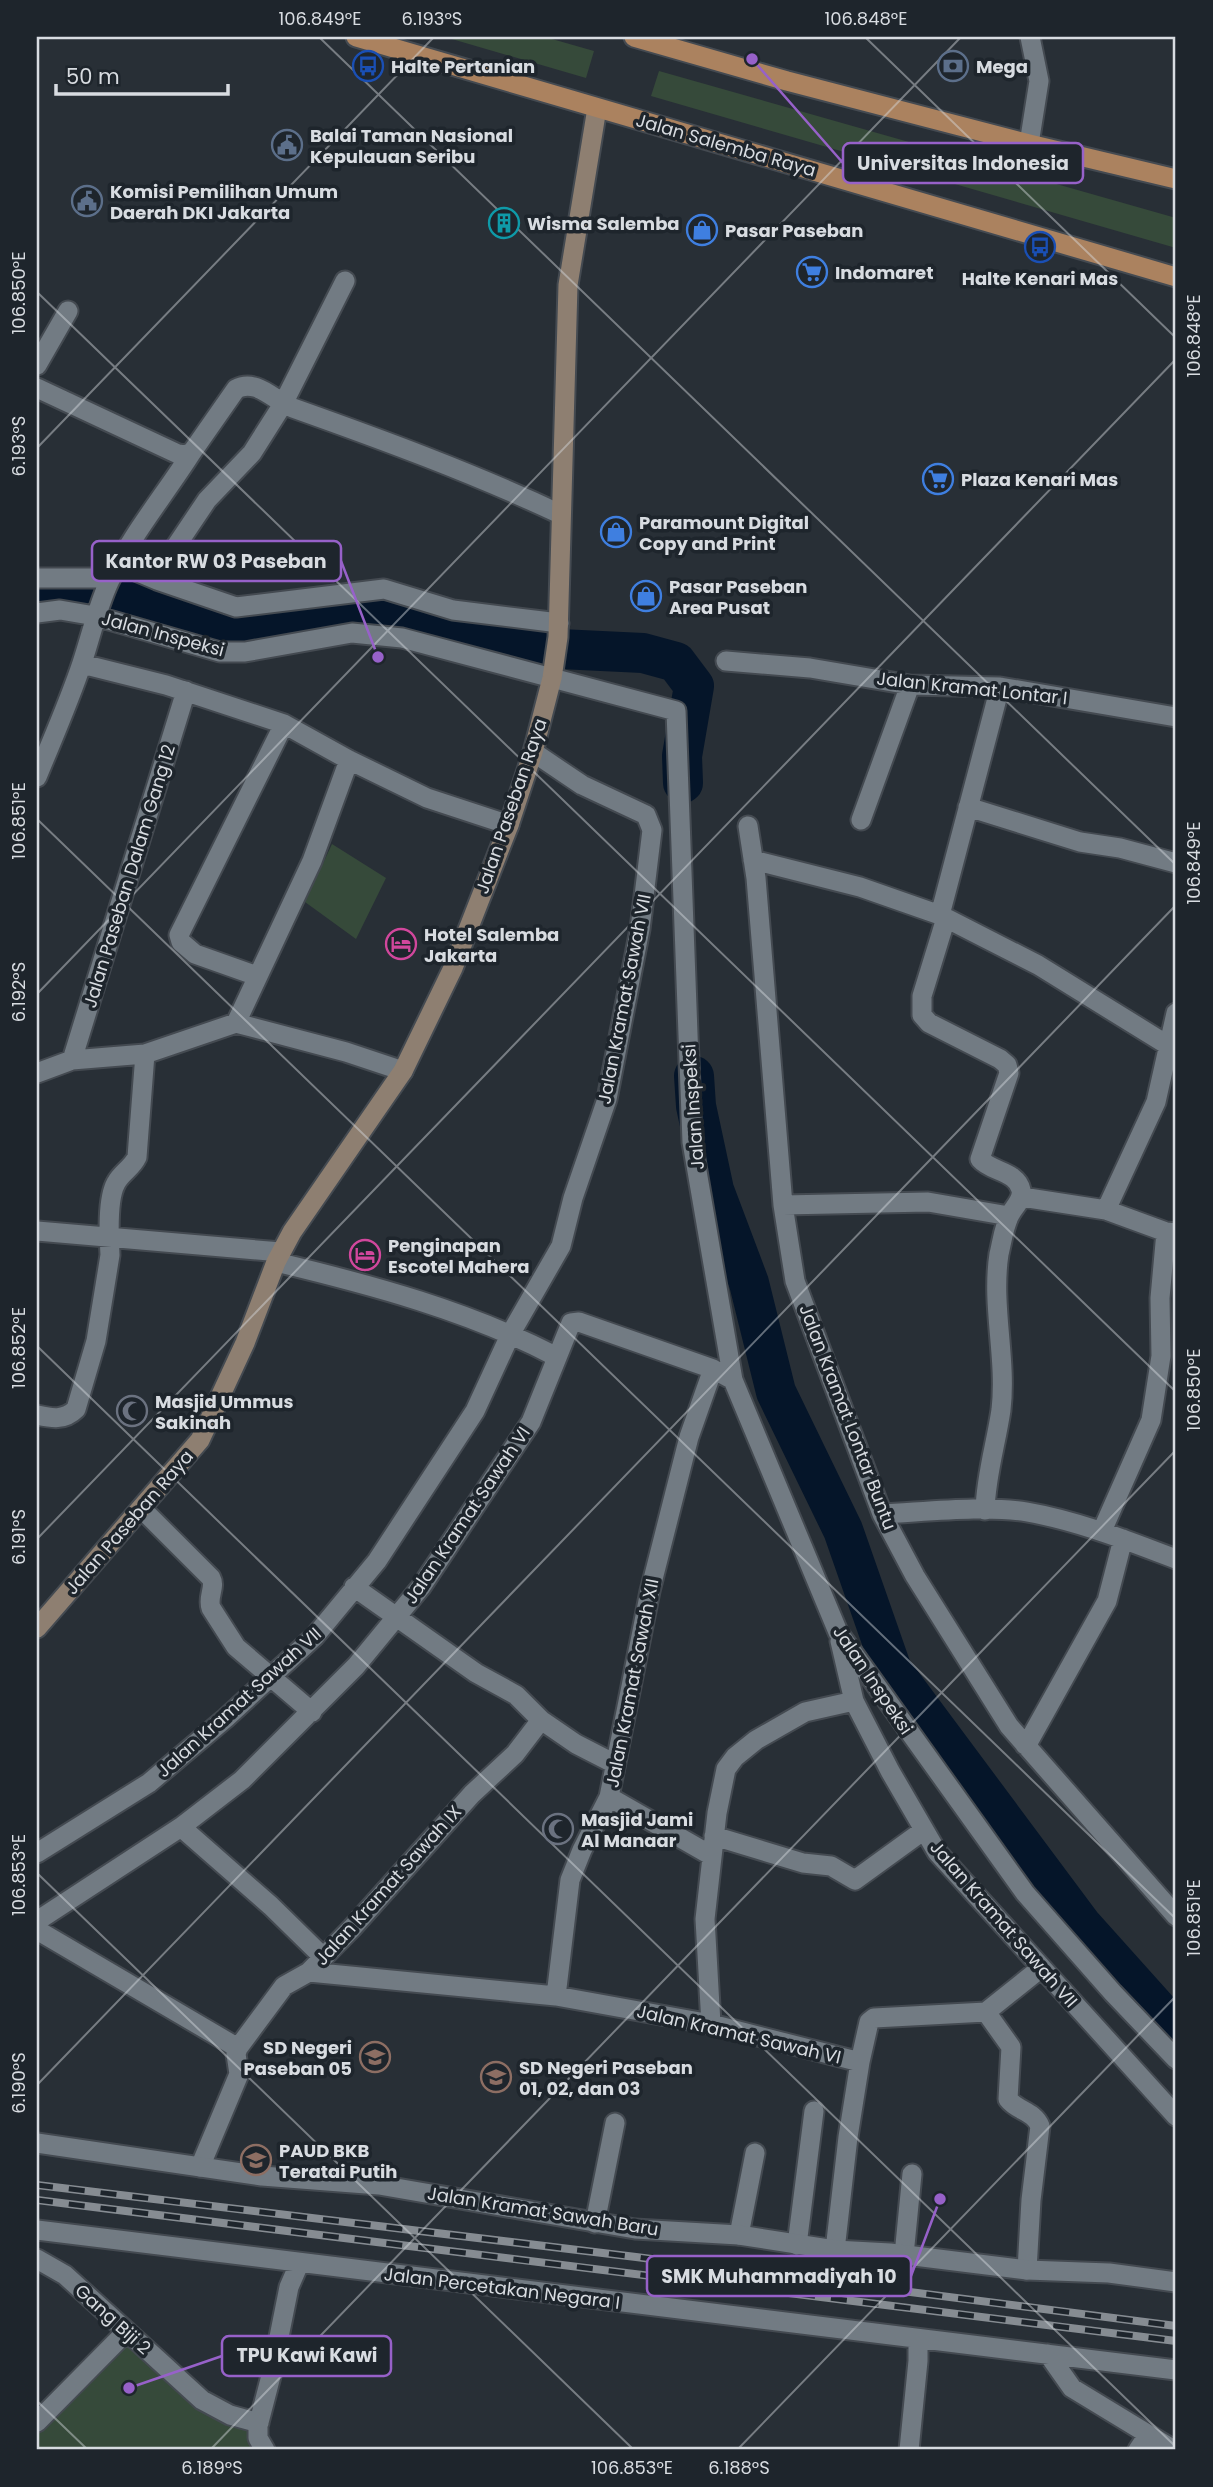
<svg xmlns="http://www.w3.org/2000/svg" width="1213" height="2487" font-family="Poppins,sans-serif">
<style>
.green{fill:#364a3a}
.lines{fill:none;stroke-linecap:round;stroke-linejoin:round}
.river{stroke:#051529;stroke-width:40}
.minor-casing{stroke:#444a51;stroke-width:23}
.tertiary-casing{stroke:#444a51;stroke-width:23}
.secondary-casing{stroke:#444a51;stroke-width:23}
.primary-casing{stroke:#444a51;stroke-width:23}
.minor{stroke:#727b83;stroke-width:19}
.tertiary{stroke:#727b83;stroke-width:19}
.secondary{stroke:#8e7f71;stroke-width:19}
.primary{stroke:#ab825f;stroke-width:19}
.rail-casing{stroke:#868c92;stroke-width:8}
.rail{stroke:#1e252c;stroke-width:5;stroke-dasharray:16;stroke-linecap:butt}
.ticks{fill:none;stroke:#d8dce1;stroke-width:2;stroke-opacity:0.45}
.labels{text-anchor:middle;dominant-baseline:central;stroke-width:7;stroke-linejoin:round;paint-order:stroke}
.poi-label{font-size:18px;font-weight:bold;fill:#d8dce1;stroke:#1e252c;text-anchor:start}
.street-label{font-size:18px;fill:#d8dce1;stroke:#1e252c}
.leader{fill:none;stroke:#9761c9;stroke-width:2.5}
.callout-dot{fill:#9761c9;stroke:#1e252c;stroke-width:2.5}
.callout{fill:#1e252c;stroke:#9761c9;stroke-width:2.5}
.callout-label{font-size:19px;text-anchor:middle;font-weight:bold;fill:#d8dce1}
.neatline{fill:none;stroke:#d8dce1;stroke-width:2.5}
.ticks-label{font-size:18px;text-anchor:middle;fill:#d8dce1}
</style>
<rect width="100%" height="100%" fill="#282f36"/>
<path class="green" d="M445,37H545L594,51L586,78Z
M659,71L1176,218V248L651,96Z
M332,844L386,878L356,939L305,902Z
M126,2332L202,2400L259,2423L265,2450H37V2422Z"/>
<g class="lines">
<path class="river" d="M37,596L96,587L225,636L375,615L499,646L643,653L676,662L694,686L682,756L683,783
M694,1076L696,1106L714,1190L749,1283L776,1392L843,1530L892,1670L1081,1924L1176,2030"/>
<g class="minor-casing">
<path id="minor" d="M1029,144L1039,81L1030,37
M37,365L68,311
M37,388L178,454L185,455L192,452L236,389C257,378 274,401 293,408C383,440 473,473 560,514
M119,564L157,580L236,607L384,589L453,610L559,623
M37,578H111
M157,580L164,564L207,500L252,453L283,404L345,281
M37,613L60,610L95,616L220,652H245L352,633L402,638L676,711L692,1142L733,1380L838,1632L1025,1893L1113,1993L1176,2059
M726,661L810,668L910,685L1000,687L1176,717
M82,664L166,685L284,724L349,760L427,798L509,825
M37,777C52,740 69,702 82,663C91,636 97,608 109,582C131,535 164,496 192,452
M968,807L1080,842L1120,848L1176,863
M861,820L910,685
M748,826L756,878L783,1205L795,1281L882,1514L915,1576L1009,1726L1176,1916
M753,860L860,887L940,915L1038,965L1169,1046
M940,915L1000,687
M946,918L922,996V1015L929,1023L1000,1059L1007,1065L1009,1073L980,1159C991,1172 1017,1171 1021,1190C1023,1199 1015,1206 1011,1213C1004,1224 1002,1242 999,1254C991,1306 1007,1358 1001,1410C996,1444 986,1475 985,1510
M257,976L195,954L181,942L179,935L284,724
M236,1023L346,1052L403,1071
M72,1060L186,691
M37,1073L72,1060L145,1054L236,1023L312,861L349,760
M1022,1197L1106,1210L1166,1232L1176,1233
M783,1205L928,1202L1009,1216
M1106,1210L1156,1102L1176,1013
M37,1231L281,1252
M276,1262C372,1285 469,1311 557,1357
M37,1415C51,1418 64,1421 76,1409L96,1341L110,1255C109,1237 107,1199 116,1183C121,1173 132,1168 137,1157L145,1054
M142,1509L211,1578C216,1587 207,1597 211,1608L236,1647L312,1712
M882,1514C925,1512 987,1505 1027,1512C1079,1521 1128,1541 1176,1559
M1102,1531L1151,1420L1161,1356L1160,1298L1166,1232
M354,1587L476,1673L516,1695L541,1720L576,1744L615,1764
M840,1641L854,1701L890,1771L937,1852L1176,2116
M1025,1745L1030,1739L1107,1601L1123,1539
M609,1797L712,1856
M181,1827L271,1906L323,1957
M714,1836L803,1863L831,1866L855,1880L924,1830
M37,1853L149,1783L226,1718L315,1636L377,1561L475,1411L511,1333L561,1246L573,1198L607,1099L640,929L652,830L646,815L582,785L533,752
M37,1921L181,1827L242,1780L356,1666L421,1587L531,1422L571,1323L579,1322L713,1369L733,1380
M37,1930L238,2048
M309,1972L556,1996L711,2024L860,2062L869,2022L874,2018L986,2012L1041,1968
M556,1996L570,1880L582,1850L609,1797L650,1591L689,1437L713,1369
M986,2012L1011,2047L1008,2099C1017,2111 1034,2111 1040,2126L1031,2200L1027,2270
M711,2024L705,1919L717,1813L726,1769L735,1757L756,1740L805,1712L854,1701
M200,2167L239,2074L236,2054L238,2048L284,1986L309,1972L352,1928L472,1794L515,1754L541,1720
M595,2223L615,2123
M37,2230L1176,2370
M739,2235L755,2153
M797,2245L814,2111
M835,2250L848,2137L860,2062
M904,2255L912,2174
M37,2259L65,2275L202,2400L230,2415L259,2423
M1048,2354L1072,2388L1174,2450
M37,2422L126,2332
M265,2450L258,2438V2426L272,2372L289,2287L299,2264
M909,2450L918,2361V2339
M1138,2450L1148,2435"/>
</g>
<g class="tertiary-casing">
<path id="tertiary" d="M37,2143L262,2176L379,2185L635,2229L739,2235L835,2250L890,2253L1027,2270L1109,2273L1176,2282"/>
</g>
<g class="secondary-casing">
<path id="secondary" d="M37,1628L200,1440L245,1343L276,1262L292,1232L403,1071L453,968L509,825L533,752L552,678L558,637L568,285L597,108"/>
</g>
<g class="primary-casing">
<path id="primary" d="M356,37L1176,277
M634,37L787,81L1029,144L1176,179"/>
</g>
<use href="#minor" class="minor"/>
<use href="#tertiary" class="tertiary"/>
<use href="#secondary" class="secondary"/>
<use href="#primary" class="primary"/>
<g class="rail-casing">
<path id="rail" d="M37,2185L636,2257L1176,2326
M37,2200L1176,2341"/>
</g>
<use href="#rail" class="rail"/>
</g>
<path class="ticks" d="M319,37L1176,865M865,37L1176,338M37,292L1176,1392M37,448L434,37M37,819L1176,1919M37,994L961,37M37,1346L1176,2447M37,1539L1176,359M37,1873L634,2450M37,2085L1176,905M37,2401L88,2450M210,2450L1176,1450M737,2450L1176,1996"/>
<defs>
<g id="bus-ring" transform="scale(1.575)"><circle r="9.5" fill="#1e252c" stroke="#1a4fb4" stroke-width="1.5"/><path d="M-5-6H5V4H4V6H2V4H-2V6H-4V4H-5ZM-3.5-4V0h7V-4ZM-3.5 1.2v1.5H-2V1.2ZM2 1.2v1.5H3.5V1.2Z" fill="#1a4fb4"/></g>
<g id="bank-ring" transform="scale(1.575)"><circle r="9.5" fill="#1e252c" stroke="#5c6f8a" stroke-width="1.5"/><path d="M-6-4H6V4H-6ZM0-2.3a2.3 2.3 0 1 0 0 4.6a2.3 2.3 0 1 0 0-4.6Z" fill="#5c6f8a"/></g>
<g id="civic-ring" transform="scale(1.575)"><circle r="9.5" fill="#1e252c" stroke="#5c6f8a" stroke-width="1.5"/><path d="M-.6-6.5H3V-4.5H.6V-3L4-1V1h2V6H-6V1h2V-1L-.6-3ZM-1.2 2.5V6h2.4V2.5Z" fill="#5c6f8a"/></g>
<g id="building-ring" transform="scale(1.575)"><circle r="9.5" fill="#1e252c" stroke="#0f9aa8" stroke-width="1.5"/><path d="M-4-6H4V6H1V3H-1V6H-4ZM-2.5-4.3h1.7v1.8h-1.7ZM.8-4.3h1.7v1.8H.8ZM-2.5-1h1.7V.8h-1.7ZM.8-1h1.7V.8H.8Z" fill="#0f9aa8"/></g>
<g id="shop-ring" transform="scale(1.575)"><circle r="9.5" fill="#1e252c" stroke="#3f7fe0" stroke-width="1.5"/><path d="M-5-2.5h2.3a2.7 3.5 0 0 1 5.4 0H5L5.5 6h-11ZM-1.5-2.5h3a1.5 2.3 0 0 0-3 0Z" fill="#3f7fe0"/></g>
<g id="supermarket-ring" transform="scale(1.575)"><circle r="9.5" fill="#1e252c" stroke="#3f7fe0" stroke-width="1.5"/><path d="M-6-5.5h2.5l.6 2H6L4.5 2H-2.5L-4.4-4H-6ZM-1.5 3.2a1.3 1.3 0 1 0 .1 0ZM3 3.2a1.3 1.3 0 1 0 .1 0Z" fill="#3f7fe0"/></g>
<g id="hotel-ring" transform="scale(1.575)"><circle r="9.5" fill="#1e252c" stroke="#d1479c" stroke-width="1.5"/><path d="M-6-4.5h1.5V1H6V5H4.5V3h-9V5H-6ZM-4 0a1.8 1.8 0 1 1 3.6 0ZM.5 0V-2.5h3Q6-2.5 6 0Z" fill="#d1479c"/></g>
<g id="mosque-ring" transform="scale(1.575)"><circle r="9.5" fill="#1e252c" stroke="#6b7280" stroke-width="1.5"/><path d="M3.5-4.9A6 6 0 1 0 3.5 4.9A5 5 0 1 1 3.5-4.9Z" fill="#6b7280"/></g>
<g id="school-ring" transform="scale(1.575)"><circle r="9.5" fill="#1e252c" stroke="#8d6e63" stroke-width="1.5"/><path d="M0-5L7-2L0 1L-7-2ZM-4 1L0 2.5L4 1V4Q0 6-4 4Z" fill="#8d6e63"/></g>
</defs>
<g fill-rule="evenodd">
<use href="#bus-ring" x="368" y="66"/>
<use href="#bank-ring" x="953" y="66"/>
<use href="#civic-ring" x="287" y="145"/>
<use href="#civic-ring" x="87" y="201"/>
<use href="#building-ring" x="504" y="223"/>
<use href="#shop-ring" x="702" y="230"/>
<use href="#bus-ring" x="1040" y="247"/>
<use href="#supermarket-ring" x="812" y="272"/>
<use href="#supermarket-ring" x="938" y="479"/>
<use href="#shop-ring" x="616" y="532"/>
<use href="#shop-ring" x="646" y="596"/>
<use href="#hotel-ring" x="401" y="944"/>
<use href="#hotel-ring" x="365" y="1255"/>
<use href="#mosque-ring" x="132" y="1411"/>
<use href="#mosque-ring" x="558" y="1829"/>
<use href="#school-ring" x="375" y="2057"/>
<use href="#school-ring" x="496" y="2077"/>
<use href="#school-ring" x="256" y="2160"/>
</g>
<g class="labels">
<g class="poi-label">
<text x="391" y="66">Halte Pertanian</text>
<text x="976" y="66">Mega</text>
<text x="310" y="135">Balai Taman Nasional<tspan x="310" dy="21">Kepulauan Seribu</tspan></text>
<text x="110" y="191">Komisi Pemilihan Umum<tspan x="110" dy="21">Daerah DKI Jakarta</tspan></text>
<text x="527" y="223">Wisma Salemba</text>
<text x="725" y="230">Pasar Paseban</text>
<text x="835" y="272">Indomaret</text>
<text x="1040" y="278" text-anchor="middle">Halte Kenari Mas</text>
<text x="961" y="479">Plaza Kenari Mas</text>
<text x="639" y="522">Paramount Digital<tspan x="639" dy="21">Copy and Print</tspan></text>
<text x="669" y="586">Pasar Paseban<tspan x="669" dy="21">Area Pusat</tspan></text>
<text x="424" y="934">Hotel Salemba<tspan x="424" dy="21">Jakarta</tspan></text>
<text x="388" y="1245">Penginapan<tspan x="388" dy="21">Escotel Mahera</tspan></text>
<text x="155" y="1401">Masjid Ummus<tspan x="155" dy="21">Sakinah</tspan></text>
<text x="581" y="1819">Masjid Jami<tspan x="581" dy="21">Al Manaar</tspan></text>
<text x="352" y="2047" text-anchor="end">SD Negeri<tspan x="352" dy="21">Paseban 05</tspan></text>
<text x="519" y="2067">SD Negeri Paseban<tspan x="519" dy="21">01, 02, dan 03</tspan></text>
<text x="279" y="2150">PAUD BKB<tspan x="279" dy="21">Teratai Putih</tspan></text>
</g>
<g class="street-label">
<text transform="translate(726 145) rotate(16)">Jalan Salemba Raya</text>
<text transform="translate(163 634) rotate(15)">Jalan Inspeksi</text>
<text transform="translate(972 688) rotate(6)">Jalan Kramat Lontar I</text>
<text transform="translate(511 806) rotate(-71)">Jalan Paseban Raya</text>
<text transform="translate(129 876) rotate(-73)">Jalan Paseban Dalam Gang 12</text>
<text transform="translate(624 999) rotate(-79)">Jalan Kramat Sawah VII</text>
<text transform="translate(693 1107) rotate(-94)">Jalan Inspeksi</text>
<text transform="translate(848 1417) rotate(69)">Jalan Kramat Lontar Buntu</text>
<text transform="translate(467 1515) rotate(-56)">Jalan Kramat Sawah VI</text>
<text transform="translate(129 1522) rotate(-49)">Jalan Paseban Raya</text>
<text transform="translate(873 1680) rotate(56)">Jalan Inspeksi</text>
<text transform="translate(632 1683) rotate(-79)">Jalan Kramat Sawah XII</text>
<text transform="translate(239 1702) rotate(-42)">Jalan Kramat Sawah VII</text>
<text transform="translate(388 1885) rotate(-48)">Jalan Kramat Sawah IX</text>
<text transform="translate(1004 1924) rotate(49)">Jalan Kramat Sawah VII</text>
<text transform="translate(739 2034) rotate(13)">Jalan Kramat Sawah VI</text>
<text transform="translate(543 2211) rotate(9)">Jalan Kramat Sawah Baru</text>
<text transform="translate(502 2288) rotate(7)">Jalan Percetakan Negara I</text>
<text transform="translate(113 2319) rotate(42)">Gang Biji 2</text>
</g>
</g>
<path class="leader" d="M752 59L843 163M378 657L341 561M940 2199L911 2276M129 2388L222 2356"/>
<g class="callout-dot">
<circle cx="752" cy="59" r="7"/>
<circle cx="378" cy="657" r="7"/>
<circle cx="940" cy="2199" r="7"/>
<circle cx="129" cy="2388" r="7"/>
</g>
<g class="callout">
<rect x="843" y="143" width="240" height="40" rx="7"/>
<rect x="92" y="541" width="249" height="40" rx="7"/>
<rect x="647" y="2256" width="264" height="40" rx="7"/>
<rect x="222" y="2336" width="169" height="40" rx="7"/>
</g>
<g class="callout-label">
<text x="963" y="170">Universitas Indonesia</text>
<text x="216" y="568">Kantor RW 03 Paseban</text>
<text x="779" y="2283">SMK Muhammadiyah 10</text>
<text x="307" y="2362">TPU Kawi Kawi</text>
</g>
<rect width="1213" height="2487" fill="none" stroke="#1e252c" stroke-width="77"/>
<path d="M56 84v10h172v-10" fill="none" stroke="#d8dce1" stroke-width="3.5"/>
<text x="66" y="84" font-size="21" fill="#d8dce1" stroke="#1e252c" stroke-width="5" paint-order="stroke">50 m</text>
<rect x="38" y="38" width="1136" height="2410" class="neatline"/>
<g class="ticks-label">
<text x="320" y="25">106.849°E</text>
<text x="432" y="25">6.193°S</text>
<text x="866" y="25">106.848°E</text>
<text transform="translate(19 293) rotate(-90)" y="6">106.850°E</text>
<text transform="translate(1194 336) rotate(-90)" y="6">106.848°E</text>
<text transform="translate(19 446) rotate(-90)" y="6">6.193°S</text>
<text transform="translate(19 821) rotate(-90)" y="6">106.851°E</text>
<text transform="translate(1194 863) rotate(-90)" y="6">106.849°E</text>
<text transform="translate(19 992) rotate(-90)" y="6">6.192°S</text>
<text transform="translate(19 1348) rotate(-90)" y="6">106.852°E</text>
<text transform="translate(1194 1390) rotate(-90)" y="6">106.850°E</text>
<text transform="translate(19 1537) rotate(-90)" y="6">6.191°S</text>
<text transform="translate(19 1875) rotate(-90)" y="6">106.853°E</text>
<text transform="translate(1194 1918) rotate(-90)" y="6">106.851°E</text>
<text transform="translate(19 2083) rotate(-90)" y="6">6.190°S</text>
<text x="212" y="2474">6.189°S</text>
<text x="632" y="2474">106.853°E</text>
<text x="739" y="2474">6.188°S</text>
</g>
</svg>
